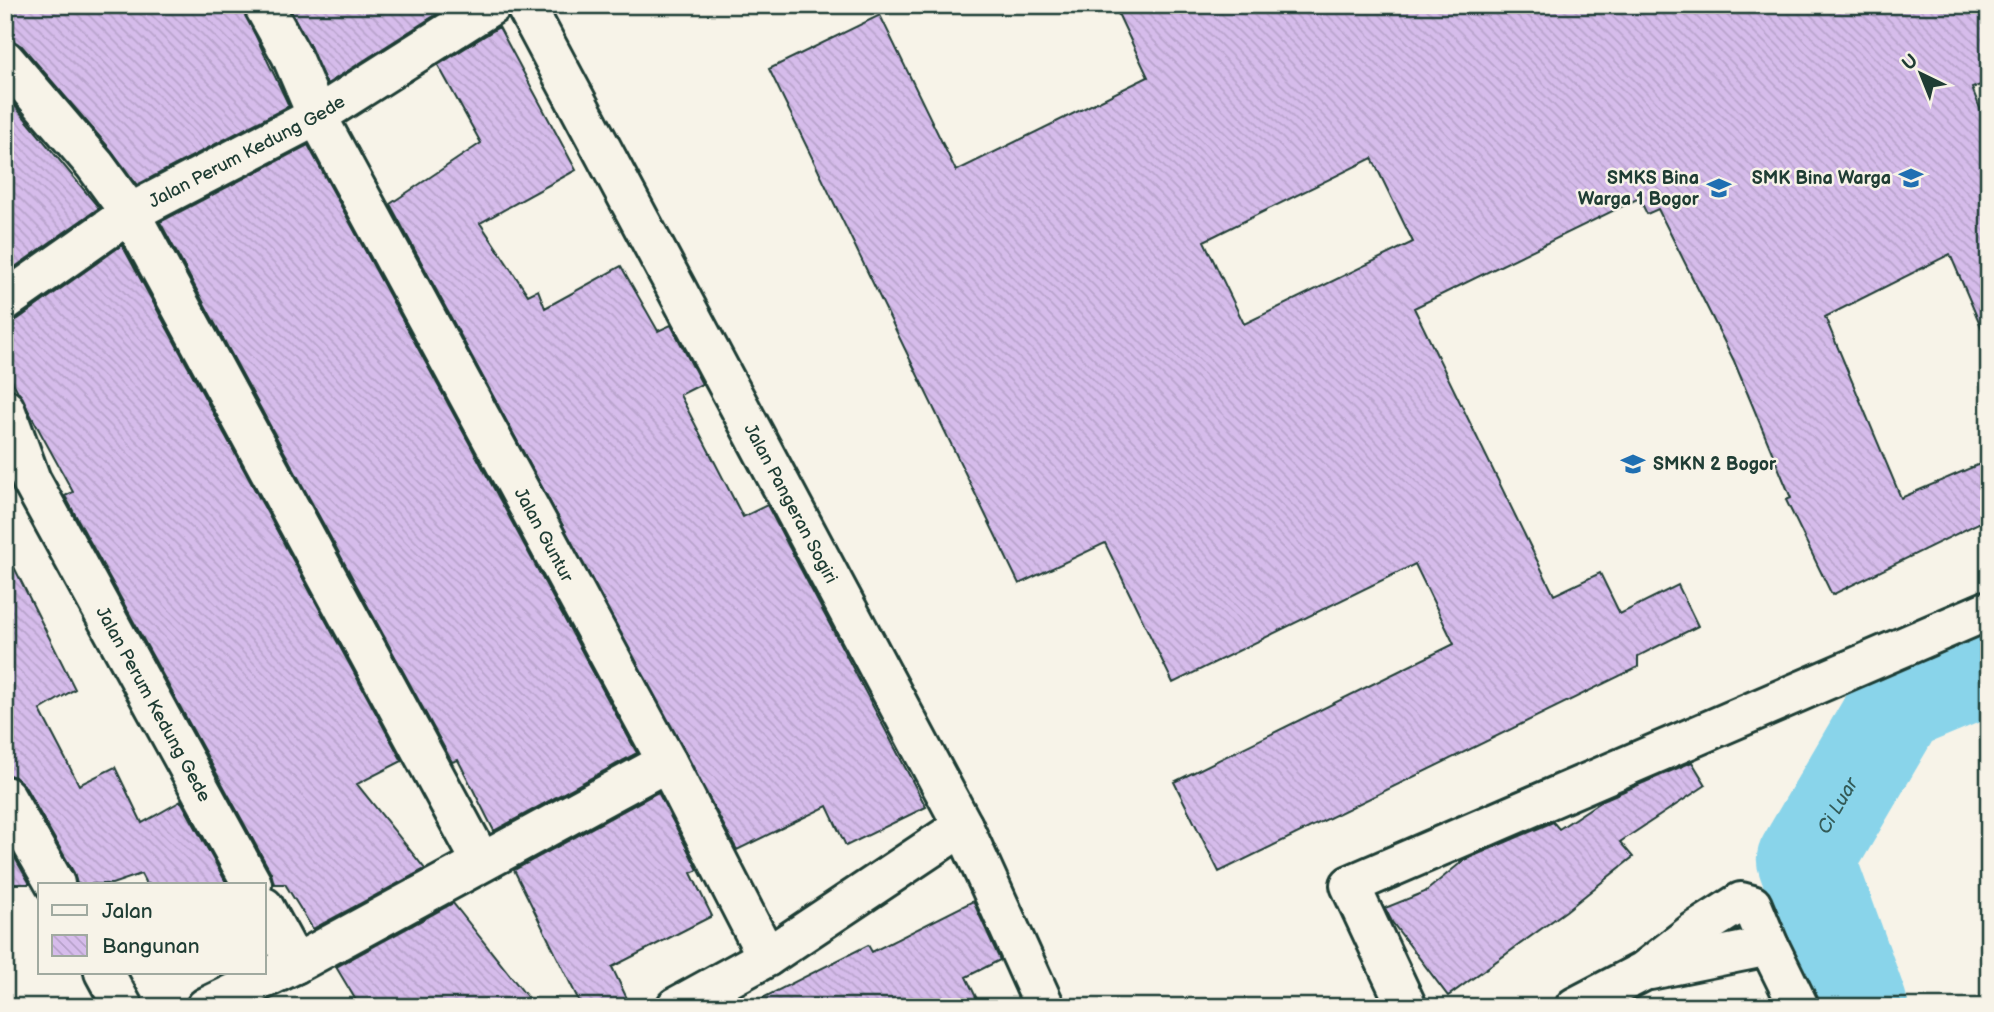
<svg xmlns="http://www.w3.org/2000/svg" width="1994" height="1012" font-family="'Balsamiq Sans',sans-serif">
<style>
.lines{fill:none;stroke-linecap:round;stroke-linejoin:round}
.river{stroke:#89d4ea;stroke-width:98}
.building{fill:url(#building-back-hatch);stroke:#1f3d34;stroke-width:2;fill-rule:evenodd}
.street-casing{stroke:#1f3d34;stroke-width:44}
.secondary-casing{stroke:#1f3d34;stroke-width:44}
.street{stroke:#f7f3e8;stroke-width:38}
.secondary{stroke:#f7f3e8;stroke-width:38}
.labels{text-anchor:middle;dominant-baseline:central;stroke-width:5;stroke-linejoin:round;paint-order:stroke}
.street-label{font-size:18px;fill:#1f3d34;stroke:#f7f3e8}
.poi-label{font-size:18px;font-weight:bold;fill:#1f3d34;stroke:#f7f3e8;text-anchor:end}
.water-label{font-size:19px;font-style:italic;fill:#345b58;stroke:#f7f3e8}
</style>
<defs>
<pattern id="building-back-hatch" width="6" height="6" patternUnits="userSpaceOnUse" patternTransform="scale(1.75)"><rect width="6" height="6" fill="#d6bceb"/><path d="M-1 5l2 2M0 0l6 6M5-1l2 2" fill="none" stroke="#b7a2ca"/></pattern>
</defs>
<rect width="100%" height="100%" fill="#f7f3e8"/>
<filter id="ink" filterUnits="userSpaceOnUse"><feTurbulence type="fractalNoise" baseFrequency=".0143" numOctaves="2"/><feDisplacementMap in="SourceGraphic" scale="14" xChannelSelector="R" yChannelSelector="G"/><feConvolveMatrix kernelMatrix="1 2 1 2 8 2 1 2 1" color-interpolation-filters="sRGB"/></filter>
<g filter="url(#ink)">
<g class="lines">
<path class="river" id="s1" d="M1859,1007L1806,860L1898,703L1989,665"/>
</g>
<path class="building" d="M5,5H241L289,106L137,185L112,151L22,46L5,39Z
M288,5H451L327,84Z
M1114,5H1989V82L1972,88L1989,131V345L1950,254L1825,317L1901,498L1989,460V518L1832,595L1786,500L1791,498L1734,361L1658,209L1647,214L1639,198L1414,308L1554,595L1600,573L1620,614L1678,585L1698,626L1638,656V667L1219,872L1174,782L1454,644L1415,564L1173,683L1105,543L1019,584L769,69L880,15L956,171L1148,77ZM1372,158L1413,242L1244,324L1204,241Z
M499,27L576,170L480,223L528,295L538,290L545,308L621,266L658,331L671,325L702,384L680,395L743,517L767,505L926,807L846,846L827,806L737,850L390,204L481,143L438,65Z
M5,94L99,208L5,274Z
M308,145L637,753L494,831L458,760L452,762L160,222Z
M122,245L402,761L357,784L425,869L313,929L285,884H274L271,873L65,496L73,492L5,368V323L18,319Z
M5,549L75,689L40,710L79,785L115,767L142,823L181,801L227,884H146L141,874L112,884H77L74,873L24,785L15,777L5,774Z
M1692,762L1706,785L1620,842L1633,857L1566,911L1448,996L1392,922L1385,908L1425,892L1464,860L1553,822L1559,829L1603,800Z
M658,792L698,870L691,873L712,916L612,967L631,1007H582L514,870Z
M5,841L30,884H5Z
M973,901L1000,960L966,977L981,1007H745L868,945L872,952Z
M453,903L535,1007H360L336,967Z"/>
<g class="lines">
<g class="street-casing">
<g id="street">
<path id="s2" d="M263,5L291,55L317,116L667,762L767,957"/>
<path d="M5,60L95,165L130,213L481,861"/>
<path id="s3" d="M5,301L130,213L317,116L492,5"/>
<path id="s4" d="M5,409L31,480L252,884"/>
<path d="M5,796L55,884"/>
<path d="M264,907L295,964"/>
<path d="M1650,970L1769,946"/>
<path d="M104,972L123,1007"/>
<path d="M206,1007L295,964L667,762"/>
<path d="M676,1007L767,957L963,826"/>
<path d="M1407,1007L1350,885L1989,610"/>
<path d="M1575,1007L1644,971L1694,932L1741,902L1752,905L1769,946L1799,1007"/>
</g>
</g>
<g class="secondary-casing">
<g id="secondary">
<path id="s5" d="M525,5L963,826L1045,1007"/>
</g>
</g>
<use href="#street" class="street"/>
<use href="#secondary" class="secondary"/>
</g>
</g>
<defs>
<g id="school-bare" transform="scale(1.89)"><path d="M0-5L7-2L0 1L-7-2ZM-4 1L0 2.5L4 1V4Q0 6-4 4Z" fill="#1f6fb2" stroke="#f7f3e8" stroke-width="2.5" paint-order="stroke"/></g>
</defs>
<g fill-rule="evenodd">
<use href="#school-bare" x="1911" y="178"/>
<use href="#school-bare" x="1719" y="188"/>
<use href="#school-bare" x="1633" y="464"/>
</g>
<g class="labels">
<g class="street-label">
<text stroke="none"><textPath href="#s3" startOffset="285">Jalan Perum Kedung Gede</textPath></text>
<text stroke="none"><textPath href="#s5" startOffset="565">Jalan Pangeran Sogiri</textPath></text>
<text stroke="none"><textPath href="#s2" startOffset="600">Jalan Guntur</textPath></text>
<text stroke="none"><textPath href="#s4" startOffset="331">Jalan Perum Kedung Gede</textPath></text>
</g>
<g class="poi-label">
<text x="1699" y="178">SMKS Bina<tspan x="1699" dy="21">Warga 1 Bogor</tspan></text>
<text x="1891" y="178">SMK Bina Warga</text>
<text x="1653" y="464" text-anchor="start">SMKN 2 Bogor</text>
</g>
<g class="water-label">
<text stroke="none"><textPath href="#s1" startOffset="219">Ci Luar</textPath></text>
</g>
</g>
<rect width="1994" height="1012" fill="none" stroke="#f7f3e8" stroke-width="28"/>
<rect x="14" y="14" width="1966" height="984" fill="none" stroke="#1f3d34" stroke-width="2.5" filter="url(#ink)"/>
<rect x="38" y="883" width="228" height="91" fill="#f7f3e8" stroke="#a1aaa0" stroke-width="2"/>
<rect x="52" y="905" width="35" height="10" fill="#f7f3e8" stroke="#a1aaa0" stroke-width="2"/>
<text x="102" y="918" font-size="21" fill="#1f3d34">Jalan</text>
<rect x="52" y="935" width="35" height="21" fill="url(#building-back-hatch)" stroke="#a1aaa0" stroke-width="2"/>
<text x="102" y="953" font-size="21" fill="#1f3d34">Bangunan</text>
<g transform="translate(1921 74) rotate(317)" stroke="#f7f3e8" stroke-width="5" paint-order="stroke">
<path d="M0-5L12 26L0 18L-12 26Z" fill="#1f3d34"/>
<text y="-10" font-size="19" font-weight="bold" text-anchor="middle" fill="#1f3d34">U</text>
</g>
</svg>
